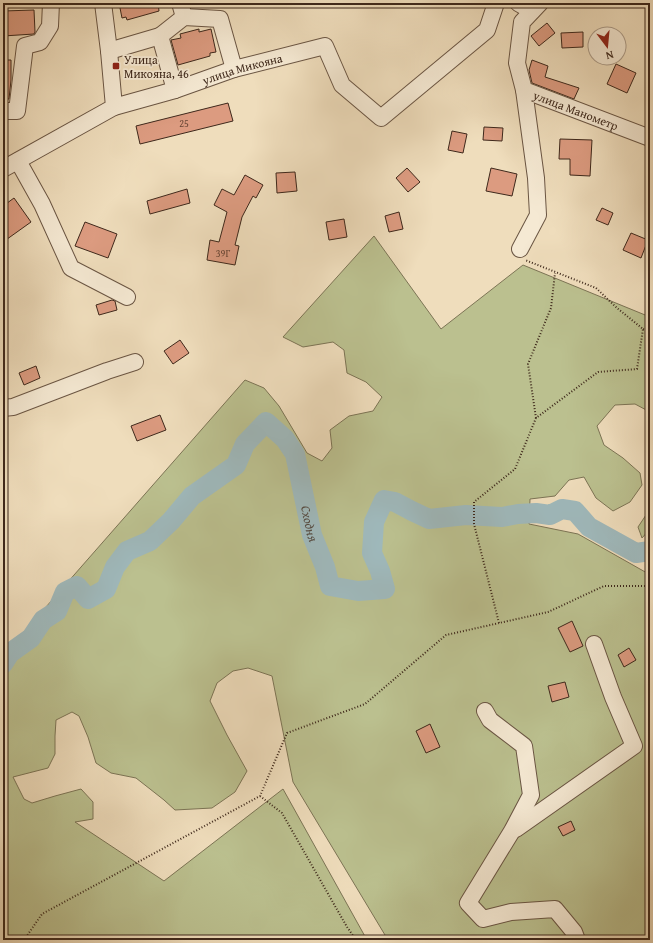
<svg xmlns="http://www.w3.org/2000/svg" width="653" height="943" font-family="'Gentium Book Plus',serif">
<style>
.green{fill:#bbc08f;stroke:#7c7455}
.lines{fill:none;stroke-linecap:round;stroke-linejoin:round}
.river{stroke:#9fb9bc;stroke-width:20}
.building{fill:#dc9b80;stroke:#3e281b}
.minor-casing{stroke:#6a5543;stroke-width:18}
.path{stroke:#3e281b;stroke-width:2;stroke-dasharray:1 2;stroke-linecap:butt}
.minor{stroke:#f5e9d3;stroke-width:16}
.poi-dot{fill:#8f2418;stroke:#f5e9d3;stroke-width:1.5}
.labels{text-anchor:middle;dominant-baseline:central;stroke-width:3.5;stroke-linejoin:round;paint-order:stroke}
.number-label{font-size:10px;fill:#664534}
.poi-label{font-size:12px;fill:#3e281b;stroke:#f5e9d3;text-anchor:start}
.street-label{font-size:12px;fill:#3e281b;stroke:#f5e9d3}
.water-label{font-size:13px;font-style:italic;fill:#564c43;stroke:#f5e9d3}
</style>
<rect width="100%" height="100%" fill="#efddbc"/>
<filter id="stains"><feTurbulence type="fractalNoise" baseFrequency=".005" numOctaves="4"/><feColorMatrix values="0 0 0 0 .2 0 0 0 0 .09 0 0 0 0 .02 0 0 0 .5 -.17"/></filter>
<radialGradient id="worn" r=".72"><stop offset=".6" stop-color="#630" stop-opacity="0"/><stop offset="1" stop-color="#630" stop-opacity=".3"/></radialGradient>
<path class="green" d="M374,236L441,329L523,265L650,317V412L635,404L615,405L597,426L604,445L623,458L640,473L642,485L630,502L613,511L596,498L584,477L569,480L555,496L530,499L529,524L578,534L647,573L650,570V940H388L293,782L272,676L248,668L233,671L217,683L210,701L227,735L247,771L235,792L212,808L175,810L164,800L136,778L111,773L96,763L88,737L79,716L72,712L56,720L55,736V754L48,768L13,777L24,799L32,803L55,796L81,789L93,802V819L75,822L164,881L283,789L367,940H3V656L245,380L264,388L279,406L307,453L322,461L332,448L330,430L349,416L373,411L382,397L366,382L347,373L344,350L333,342L303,347L283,337Z
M650,509V529L642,538L638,527Z"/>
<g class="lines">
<path class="river" id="s1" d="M3,664L10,653L31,638L43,620L57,611L65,592L77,586L88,599L106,589L115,567L127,551L150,541L171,521L192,496L236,465L245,444L266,422L285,439L295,454L312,535L325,567L330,586L358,591L385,589L380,571L372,553L374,522L384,500L395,502L412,511L429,519L466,515L502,517L518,514L536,513L550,515L562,509L575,511L589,527L636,553L650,551"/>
</g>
<path class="building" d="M119,3H158L159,11L127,20L126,17L122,18Z
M34,10L35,32L34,34L3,36V11Z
M547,23L555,33L539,46L531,36Z
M199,29V32L211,29L216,52L210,53V56L178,65L171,40L181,38L180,34Z
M583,32V47L562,48L561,33Z
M3,60H11V80L9,99H3Z
M532,60L548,66L545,77L579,88L574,99L532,83L529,70Z
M616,64L636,73L627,93L607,84Z
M228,103L233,121L140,144L136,126Z
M484,127L503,128L502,141L483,140Z
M452,131L467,134L463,153L448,150Z
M560,139L592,140L590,176L570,175V159H559Z
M407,168L420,182L408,192L396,178Z
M491,168L517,174L512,196L486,191Z
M295,172L297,191L277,193L276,173Z
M245,175L263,185L256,198L253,196L242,217L235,245L239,246L235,265L207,260L210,240L219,242L227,212L214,205L222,189L234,195Z
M187,189L190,203L150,214L147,201Z
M14,198L31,222L3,242V206Z
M602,208L613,213L608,225L596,220Z
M399,212L403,229L389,232L385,216Z
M344,219L347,237L329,240L326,222Z
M85,222L117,234L108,258L75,246Z
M631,233L648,240L641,258L623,250Z
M112,300L115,301L117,310L99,315L96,305Z
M180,340L189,353L173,364L164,351Z
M36,366L40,378L24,385L19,373Z
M160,415L166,430L137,441L131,426Z
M572,621L583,646L570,652L558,628Z
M629,648L636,660L624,667L618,655Z
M565,682L569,697L552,702L548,686Z
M430,724L440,747L426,753L416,731Z
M571,821L575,830L563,836L558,827Z"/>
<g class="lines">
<g class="minor-casing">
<g id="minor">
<path d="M180,3L184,17"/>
<path d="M518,3L532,11"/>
<path id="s2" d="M540,3L522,22L517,63L524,90L650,138"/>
<path d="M109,51L160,36"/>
<path d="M175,90L160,36L184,17L220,19L234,69"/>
<path id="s3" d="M114,107L175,90L234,69L325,46L342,85L381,118L487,30L496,3"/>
<path d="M3,111H17L25,46L40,42L50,26L51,3"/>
<path d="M18,161L42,204L71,268L127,297"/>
<path d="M3,169L114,107L109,51L103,3"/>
<path d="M520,249L538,215L536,178L524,90"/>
<path d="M3,408L13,407L107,371L135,362"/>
<path d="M485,711L490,720L524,746L531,795L512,831L468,903L483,919L511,912L555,909L574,932L577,940"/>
<path d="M516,829L634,746L613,697L594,644"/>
</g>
</g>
<path class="path" d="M643,329L650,332
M536,418L528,364L546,320L551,308L555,273
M499,623L474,524V502L515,469L536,418L598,372L637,369L643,329L617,308L596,288L525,260
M260,796L282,813L347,927L356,940
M24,940L42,914L260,796L287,733L365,704L446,635L548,612L604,586H650"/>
<use href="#minor" class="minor"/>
</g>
<rect class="poi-dot" x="112" y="62" width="8" height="8" rx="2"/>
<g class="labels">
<g class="number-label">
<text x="184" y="123">25</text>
<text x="223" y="253">39Г</text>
</g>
<g class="poi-label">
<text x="124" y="59">Улица<tspan x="124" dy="14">Микояна, 46</tspan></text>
</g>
<g class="street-label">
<text stroke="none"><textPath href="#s3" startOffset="134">улица Микояна</textPath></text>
<text stroke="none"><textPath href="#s2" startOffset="151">улица Манометр</textPath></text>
</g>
<g class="water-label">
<text stroke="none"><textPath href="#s1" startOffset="501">Сходня</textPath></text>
</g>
</g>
<rect width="653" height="943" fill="none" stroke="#efddbc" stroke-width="16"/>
<rect x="4" y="4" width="645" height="935" fill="none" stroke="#3e281b" stroke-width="2"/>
<rect x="8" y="8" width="637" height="927" fill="none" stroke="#3e281b"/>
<g transform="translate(607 46) rotate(164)"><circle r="19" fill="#f5e9d3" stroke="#ac9c89"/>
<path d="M0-3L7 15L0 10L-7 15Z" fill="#8f2418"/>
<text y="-6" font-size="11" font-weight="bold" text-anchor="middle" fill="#3e281b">N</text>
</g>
<rect width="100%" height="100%" filter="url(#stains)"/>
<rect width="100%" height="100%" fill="url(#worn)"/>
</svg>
